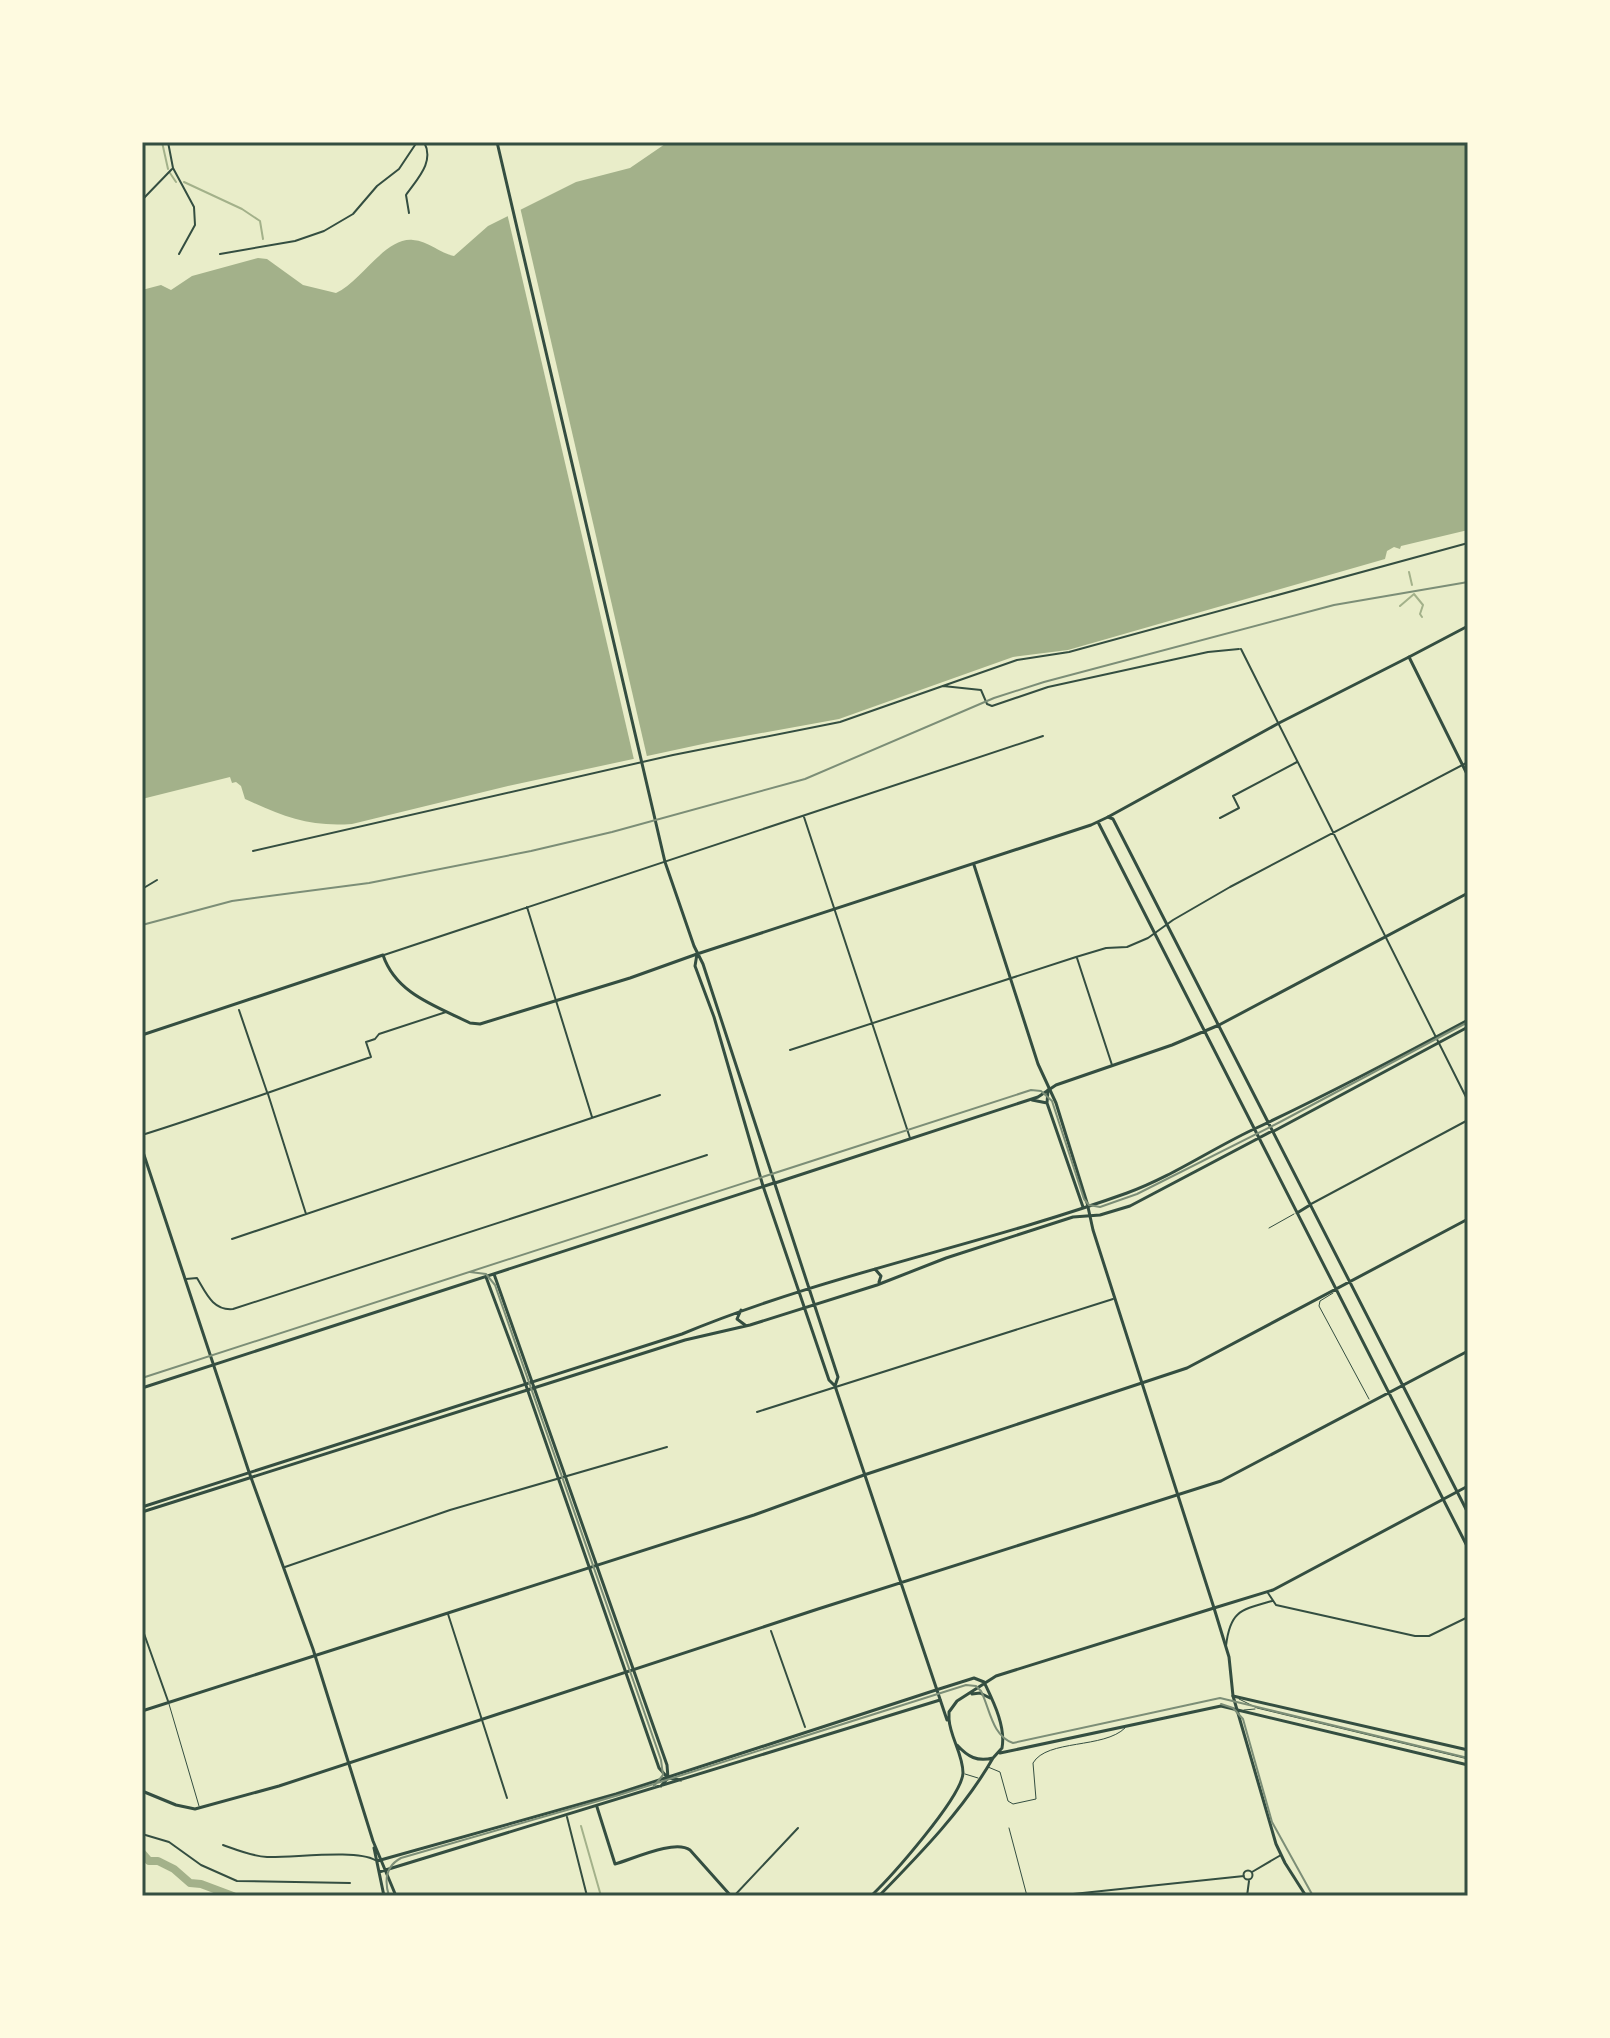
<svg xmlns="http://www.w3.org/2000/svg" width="1610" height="2038" font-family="Lato,sans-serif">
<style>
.water{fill:#a3b18a}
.pier{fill:#e9edc9}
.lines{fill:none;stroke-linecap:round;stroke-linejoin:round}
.stream{stroke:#a3b18a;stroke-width:2}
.river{stroke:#a3b18a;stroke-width:8}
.service{stroke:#344e41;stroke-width:1}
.pedestrian{stroke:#344e41;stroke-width:2}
.minor{stroke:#344e41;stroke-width:2}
.tertiary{stroke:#344e41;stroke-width:3}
.secondary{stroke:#344e41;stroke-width:3}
.primary{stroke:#344e41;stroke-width:3}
.tram{stroke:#7c8e77;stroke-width:2}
.rail{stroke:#7c8e77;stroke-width:2}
.neatline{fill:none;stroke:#344e41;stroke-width:3}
</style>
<rect width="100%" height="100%" fill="#e9edc9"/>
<path class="water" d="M668,142H1468V530L1401,546L1400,549L1394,547L1387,551L1385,559L1068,650L1013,657L839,719L712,742L508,786L352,824C309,827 284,817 245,799L241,786L236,782L232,783L230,777L142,799V290L161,285L171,290L192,276L258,258L267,259L303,285L336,293C361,282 385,237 413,240C428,241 440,253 454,256L488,226L576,182L630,168Z"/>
<path class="pier" d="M520,207L648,761L635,764L507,213Z"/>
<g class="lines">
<path class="stream" d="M162,142L168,169
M170,173L176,182
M184,182L242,209L260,221L263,239
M1409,572L1412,585
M1400,606L1414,594L1423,605L1420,614L1422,617
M581,1826L601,1896"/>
<path class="river" d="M142,1853L149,1861H158L174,1869L190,1883L201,1884L233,1896"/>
<path class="service" d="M1269,1228L1294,1214
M1333,1293L1320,1301L1319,1306L1369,1399
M1239,1699L1257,1708L1468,1759
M169,1704L199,1806
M1244,1710L1255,1709
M988,1767L1000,1772L1008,1801L1013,1804L1036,1799L1033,1763C1047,1739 1104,1749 1125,1728
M965,1774L978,1778
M1009,1828L1027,1896"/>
<path class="pedestrian" d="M943,686L981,690L987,704L992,706L1048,687L1208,652L1239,649
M253,851L673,755L840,722L1017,660L1069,652L1468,543
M239,1010L267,1092"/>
<path class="minor" d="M168,142L173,168L194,207L195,225L179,254
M142,200L172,169
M409,213L406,195C417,179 435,162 424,142
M220,254L295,241L324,231L353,214L377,186L399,169L417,142
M1241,649L1468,1101
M804,817L910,1138
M1220,818L1239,808L1233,796L1297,762
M142,889L157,880
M527,907L592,1117
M384,955L1043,736
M1077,958L1112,1065
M790,1050L1076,957L1106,948L1127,947L1148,938L1173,920L1230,887L1468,762
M268,1094L306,1214
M142,1135C219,1111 294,1083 371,1057L366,1042L375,1039L379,1034L446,1012
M1311,1204L1468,1120
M232,1239L660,1095
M186,1279L197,1278C206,1293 213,1311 233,1309L707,1155
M757,1412L1113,1299
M285,1567L450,1510L667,1447
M1268,1593L1276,1605L1415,1636H1429L1468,1617
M448,1614L507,1798
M142,1628L168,1701
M771,1631L805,1727
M1226,1646C1230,1611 1240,1610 1272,1601
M567,1817L587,1896
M142,1834L169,1842L201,1865L237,1881L350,1883
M223,1845C237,1850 251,1856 267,1857C292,1858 356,1849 375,1860
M1243.5 1875a4.5 4.5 0 1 1 9 0a4.5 4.5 0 1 1-9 0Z
M1252,1872L1281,1855
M734,1896L798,1828
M1054,1896L1244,1876
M1247,1896L1249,1881"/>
<path class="tertiary" d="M1409,657L1468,626
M974,865L1038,1064L1056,1103L1088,1206
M1219,1025L1468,893
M1048,1090L1047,1103L1083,1207
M1032,1100L1047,1103
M597,1807L615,1864C633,1859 675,1839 690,1850L731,1896"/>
<path class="secondary" d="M1108,817L1279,723L1409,657L1468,776
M142,1035L383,955C396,994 436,1006 470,1023L480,1024L630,978L697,954
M1274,1131L1468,1027
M142,1149L249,1472L313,1649L373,1841L396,1896
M1088,1207L1093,1230L1214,1608L1273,1590L1468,1486
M494,1274L667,1765L668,1778L661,1786
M486,1277L521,1371L659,1768L668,1778L681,1780
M142,1388L774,1183
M1233,1696L1276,1844L1285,1863L1306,1896
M374,1848L384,1896
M377,1861L616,1794L936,1690
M379,1872L940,1700"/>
<path class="primary" d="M497,142L665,862L694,946L703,964L838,1377L835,1386
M1098,822L1468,1548
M697,954L1091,825L1108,817L1113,819L1468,1513
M697,954L695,966L714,1017L763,1186L829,1380L835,1386L947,1720
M775,1183L1038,1097L1056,1085L1172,1045L1219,1025
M1297,1213L1310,1205
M875,1269L881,1276L879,1282
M741,1310L737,1319L745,1325
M142,1507L682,1334C826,1274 980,1246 1127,1193C1171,1177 1210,1150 1252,1130C1325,1096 1397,1058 1468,1020
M142,1512L685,1340L750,1325L877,1285L946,1258L1073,1217L1100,1215L1130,1206L1272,1131
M936,1690L974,1678L984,1682
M972,1694L980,1693L990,1698
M142,1711L754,1515L864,1475L1187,1368L1468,1219
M957,1745C968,1757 977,1762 993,1758L1002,1748C1006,1726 993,1701 984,1682
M1000,1753L1221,1706L1468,1765
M142,1791L176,1805L195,1809L279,1786L818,1609L1221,1481L1468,1351
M871,1896C891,1877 962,1797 963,1773C963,1754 950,1737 949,1719V1712L957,1701L996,1676L1214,1608L1229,1657L1233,1696L1468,1750
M879,1896C920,1854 964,1809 993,1758"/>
<path class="tram" d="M470,1272L486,1274L495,1285L661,1760L663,1775L654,1786
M142,1378L1031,1090L1041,1091L1052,1101L1084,1199L1089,1205L1100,1207L1137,1194L1280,1122L1468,1022
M1221,1704L1233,1708L1243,1719L1272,1822L1313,1896
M389,1896C384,1880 386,1866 401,1858L619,1795L966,1685L976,1686L981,1691C990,1709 992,1736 1013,1743L1220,1698L1468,1758"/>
<path class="rail" d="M142,925L232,901L369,883L531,851L612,832L805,779L994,698L1044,682L1334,605L1468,582"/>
</g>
<rect width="1610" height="2038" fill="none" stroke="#fefae0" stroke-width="288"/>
<rect x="144" y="144" width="1322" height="1750" class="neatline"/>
</svg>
